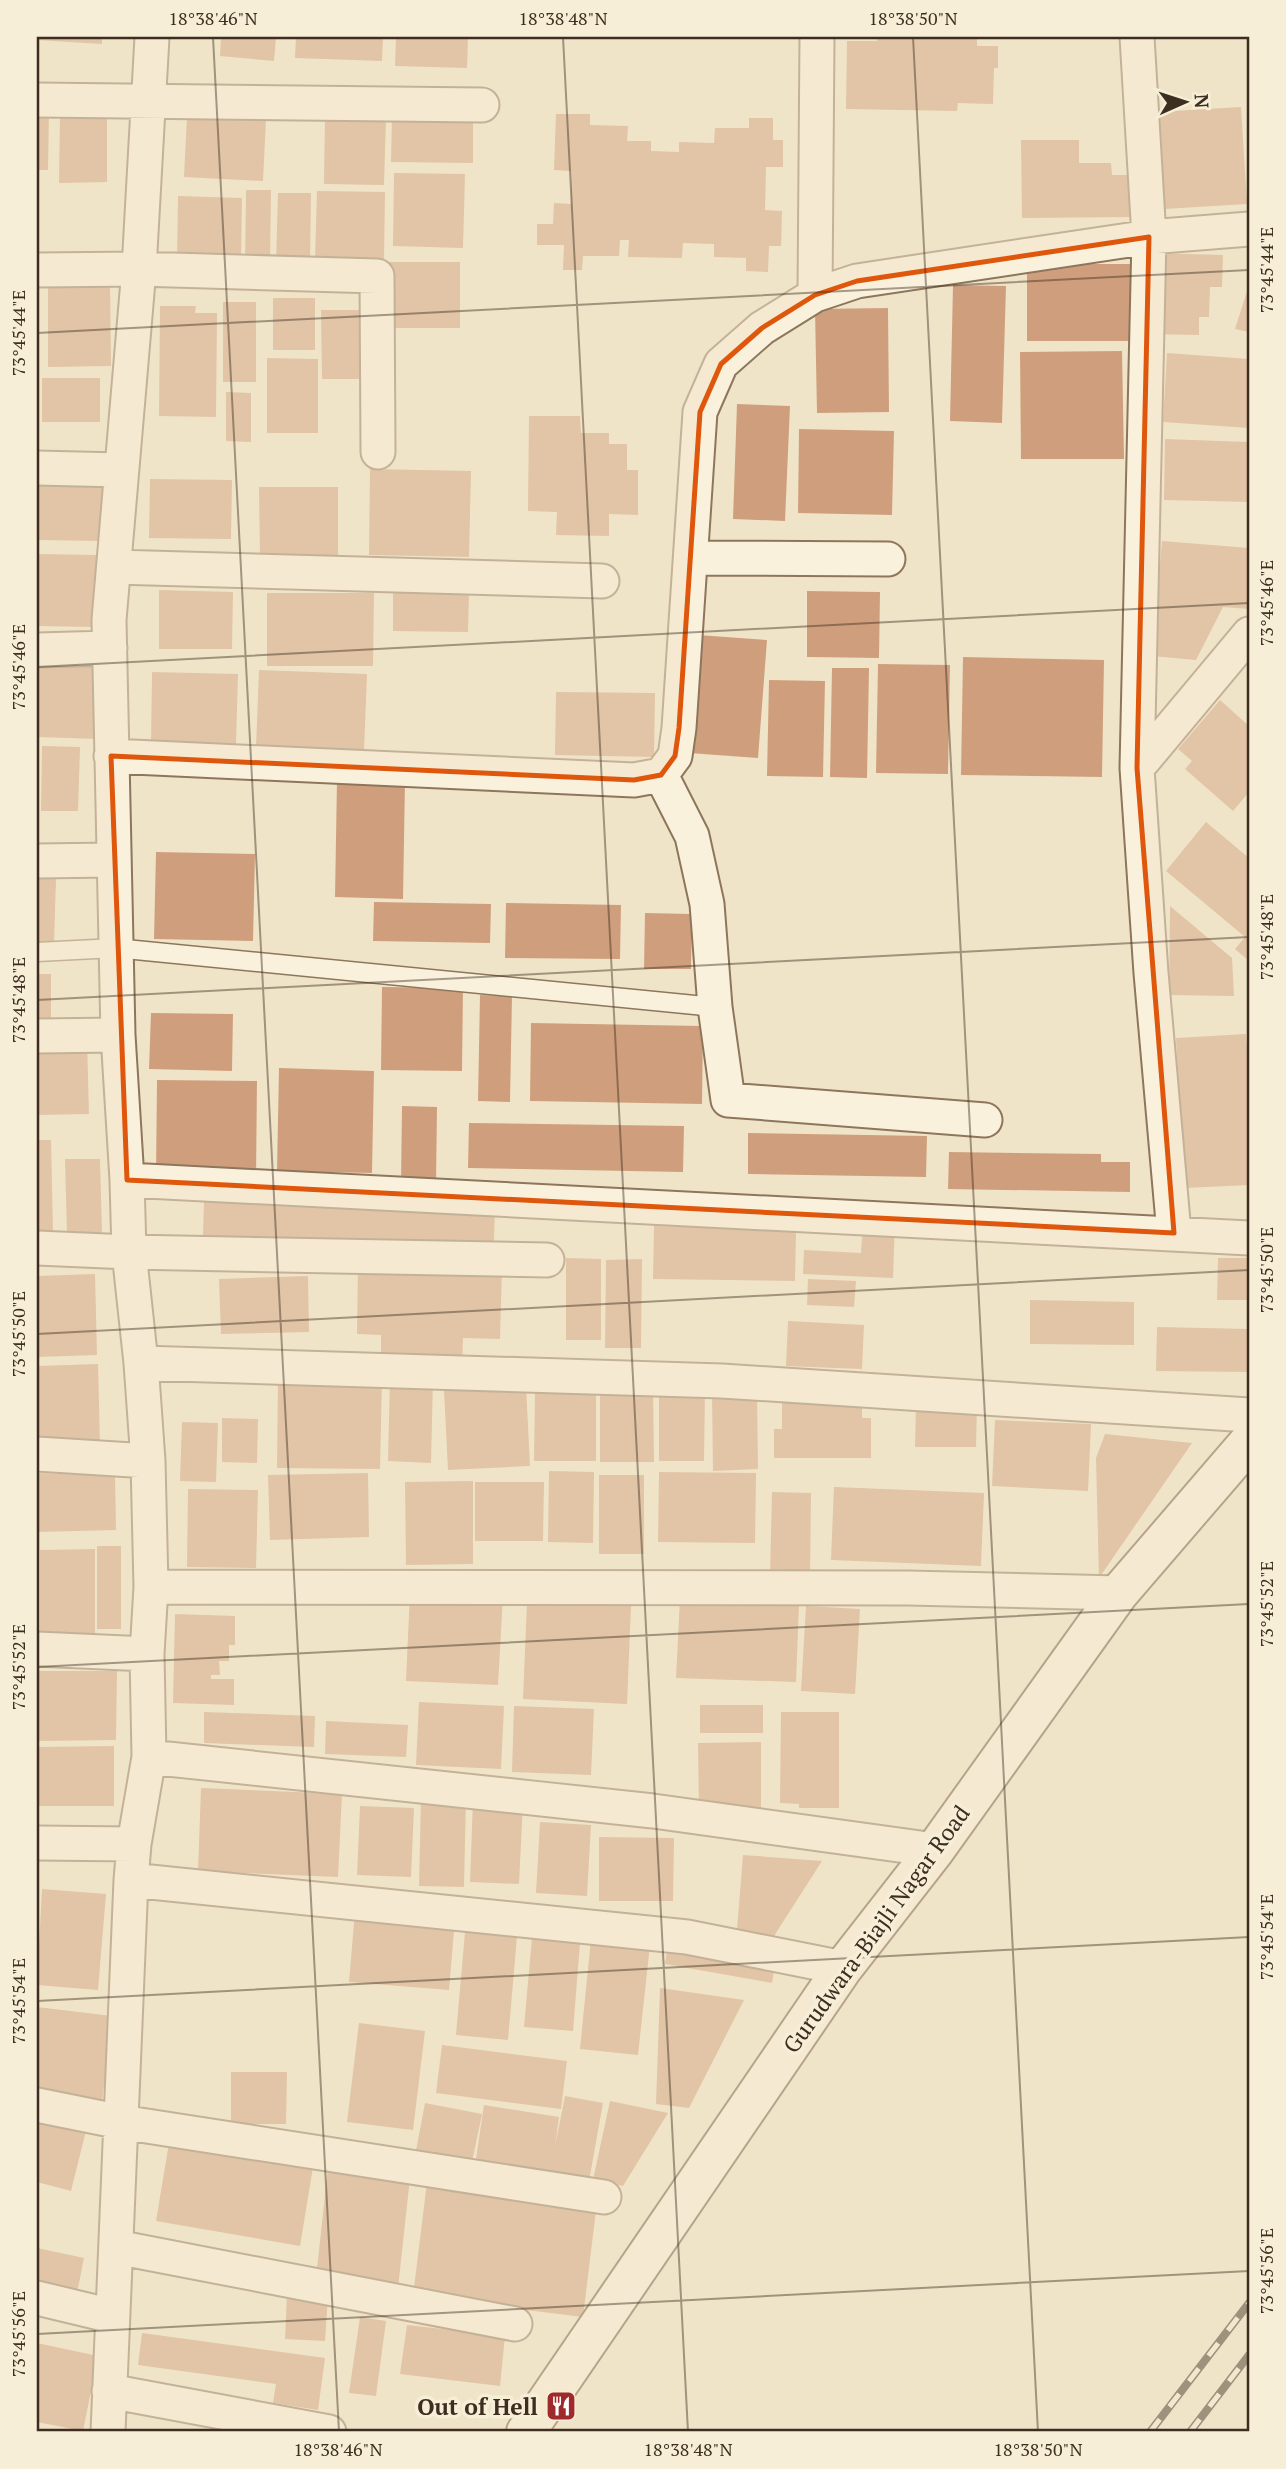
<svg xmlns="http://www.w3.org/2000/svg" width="1286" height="2469" font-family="'PT Serif',serif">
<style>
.building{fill:#cf9f7d}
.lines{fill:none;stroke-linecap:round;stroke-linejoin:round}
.service-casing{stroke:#8d765c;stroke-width:21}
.minor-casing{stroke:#8d765c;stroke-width:37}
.secondary-casing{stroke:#6f573f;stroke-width:42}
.service{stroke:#faf1dc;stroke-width:18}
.minor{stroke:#faf1dc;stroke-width:33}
.secondary{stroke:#faf1dc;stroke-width:38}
.rail-casing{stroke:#3d2e20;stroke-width:8}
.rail{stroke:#f7eed8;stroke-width:5;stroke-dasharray:16;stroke-linecap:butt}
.marked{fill:none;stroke:#df570d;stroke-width:5;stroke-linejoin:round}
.ticks{fill:none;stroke:#3d2e20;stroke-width:2;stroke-opacity:0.45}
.labels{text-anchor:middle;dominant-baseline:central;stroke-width:7;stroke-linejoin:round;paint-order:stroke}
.street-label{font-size:23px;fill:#3d2e20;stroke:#f7eed8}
.poi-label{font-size:23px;font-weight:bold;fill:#3d2e20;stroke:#f7eed8;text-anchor:end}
.neatline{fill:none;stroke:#3d2e20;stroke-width:2.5}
.ticks-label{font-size:18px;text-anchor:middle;fill:#3d2e20}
</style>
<rect width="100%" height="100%" fill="#f0e4c8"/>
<path class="building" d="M37,37H102V44L37,40Z
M221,37H276L274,61L220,56Z
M296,37H383L382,61L295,58Z
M396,37H468L467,68L395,66Z
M877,37H977V46H998V68H994L993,104L958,103L957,111L846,109L847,41H877Z
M1241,107L1247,204L1164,209L1157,112Z
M37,112H49L48,170H37Z
M60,113H107V182L59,183Z
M556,114H590V125L628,126L627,141H651V151L679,152V142L714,143L715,128H749V118H773V140H783V167H766L765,210L782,211L781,246H769L768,272L746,271V258L714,257V244L683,243L682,258L628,257L629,240H620L619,256H583L582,270H563L564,245H537V224H553L554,203L571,204V171L554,170Z
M187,116L266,119L263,181L184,177Z
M325,116L386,118L384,185L324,184Z
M392,116L473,118V163L391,162Z
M1021,140H1079V163H1111L1112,175H1131L1132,217L1022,218Z
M394,173L465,174L463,248L393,246Z
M246,190H271L270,267L245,266Z
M317,191L385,192L384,261L315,260Z
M278,193H311L310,264H276Z
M178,196L242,198L241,262H177Z
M1151,253L1223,255L1222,287H1210L1209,317H1199V335L1148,334Z
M389,262H460V328H389Z
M1027,264H1135V341H1027Z
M110,279L111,366L48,367V280Z
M953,285L1006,286L1002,423L950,421Z
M1249,285V332L1235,329Z
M273,298H315V350H273Z
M223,302H256V382H223Z
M160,306H196L195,313H217L216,417L159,416Z
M888,308L889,412L817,413L815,309Z
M321,310H368L369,379H322Z
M1122,351L1124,459H1021L1020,352Z
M1167,353L1249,359V428L1163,422Z
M267,358L318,359V433H267Z
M42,378H100V422H42Z
M226,392L251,393V442L226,441Z
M737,404L790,406L785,521L733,519Z
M529,416H580L581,433H609V444H627V470H638V515L609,514V536L556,535L557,512L528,511Z
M799,429L894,431L892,515L798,513Z
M1165,439L1249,442V502L1164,500Z
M370,469L471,471L469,557L369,555Z
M37,477H103L102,541L37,540Z
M150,479L232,480L231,539L149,538Z
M259,487H338V559L260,560Z
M1162,541L1249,548V609L1223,607L1196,660L1152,656Z
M37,554L97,555L96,627L37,626Z
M159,590L233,592L232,649H159Z
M393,591L469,592L468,632L393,631Z
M807,591L880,592L879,658L807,657Z
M267,593H374L373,666H267Z
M698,635L767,640L758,758L689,753Z
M963,657L1104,660L1102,777L961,775Z
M37,664L99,665L97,739L37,737Z
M878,664L950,665L948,774L876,773Z
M832,668H869L867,778L830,777Z
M259,670L367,674L364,751L256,747Z
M152,672L238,674L236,744L151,743Z
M769,680L825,681L823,777L767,776Z
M556,692L655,693L654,757L555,755Z
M1220,700L1249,726V792L1233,811L1185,769L1192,761L1178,749Z
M42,746L80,747L78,811H41Z
M337,780L405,781L403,899L335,897Z
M1206,822L1249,858V961L1235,949L1245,937L1166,871Z
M156,852L255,854L253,941L154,939Z
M37,877L56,878L54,945H37Z
M374,902L491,904L490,943L373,941Z
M506,903L621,905L620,959L505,958Z
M1170,906L1232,958L1234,996L1169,995Z
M645,913L692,914L691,969H644Z
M37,974H51V1020H37Z
M382,987L463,988L462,1071L381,1070Z
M480,995L512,996L510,1102L478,1101Z
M151,1013L233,1014L232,1071L149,1069Z
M531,1023L703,1026L702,1104L530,1101Z
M1246,1034L1249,1079V1185L1184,1188L1176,1038Z
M87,1041L89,1114L37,1115V1042Z
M279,1068L374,1071L372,1173L277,1171Z
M157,1080L257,1081L256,1178L156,1176Z
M402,1106L437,1107L436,1184L401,1183Z
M469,1123L684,1126L683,1172L468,1168Z
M748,1133L927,1136L926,1177L748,1174Z
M37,1140H51L53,1231L37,1232Z
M949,1152L1101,1154V1162H1130V1192L948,1189Z
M65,1159H100L102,1233L67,1234Z
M204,1200L495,1205L494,1242L203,1236Z
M863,1220L895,1222L893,1278L803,1274L804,1250L861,1253Z
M654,1226L796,1229L795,1281L653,1279Z
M566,1258L601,1259V1340H566Z
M1218,1258H1249L1248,1300H1217Z
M642,1259L641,1348H605L606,1260Z
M358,1264L408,1265V1275L461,1276V1266L502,1267L500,1339L463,1338L462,1367L381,1366V1335L357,1334Z
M95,1274L97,1355L37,1357V1276Z
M308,1276L309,1332L221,1334L219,1279Z
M808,1279L856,1281L854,1307L807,1305Z
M1030,1300L1134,1302V1345L1030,1344Z
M788,1321L864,1325L862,1369L786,1366Z
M1157,1327L1249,1329V1372L1156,1371Z
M98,1364L100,1445L37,1447V1366Z
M278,1376L382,1378L380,1469L277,1468Z
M390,1377L433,1378L431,1463L388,1461Z
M526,1386L530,1466L448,1470L444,1390Z
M653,1389L654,1462H600V1390Z
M659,1389H705L704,1461H659Z
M535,1392L596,1393V1461H534Z
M757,1392L758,1469L713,1471L712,1393Z
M862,1394V1418H871V1458H774V1429H782V1395Z
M916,1404H977L976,1447H915Z
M222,1418L258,1419L257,1463L222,1462Z
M995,1420L1091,1424L1088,1491L992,1486Z
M182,1422L218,1423L216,1482L180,1481Z
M1105,1434L1192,1443L1099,1578L1096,1458Z
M549,1471L594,1472L593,1543L548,1542Z
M659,1472L756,1473L755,1543L658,1542Z
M37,1473L115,1476L116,1530L37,1532Z
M368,1473L369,1537L270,1540L268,1475Z
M599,1475H644V1554H599Z
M473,1481V1564L406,1565L405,1482Z
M475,1482H544L543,1541H475Z
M834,1487L984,1493L981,1566L831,1560Z
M188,1489L258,1490L256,1568L187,1567Z
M772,1492L811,1493L810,1578H770Z
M97,1546H121V1629H97Z
M95,1549V1635H40V1550Z
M410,1592L503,1596L498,1685L406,1681Z
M680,1598L799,1604L796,1682L676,1678Z
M527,1602L631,1606L627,1704L523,1699Z
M806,1606L860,1609L855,1694L801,1691Z
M175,1614L235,1616V1645H229V1661H219L220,1675H211V1679H234V1705L173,1703Z
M37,1671H117L116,1740L37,1741Z
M419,1702L504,1706L501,1769L416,1765Z
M700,1705H763V1733H700Z
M514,1706L594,1709L591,1775L512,1772Z
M204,1712L315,1716L314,1747L204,1743Z
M781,1712H839V1808H799V1804L780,1803Z
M326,1721L408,1725L406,1757L325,1754Z
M761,1742V1814L699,1809L698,1743Z
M114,1746V1806H37V1747Z
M201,1788L342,1794L338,1877L198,1871Z
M421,1797L466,1798L464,1887L419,1886Z
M473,1800L523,1802L519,1884L470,1882Z
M360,1806L414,1808L411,1877L357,1875Z
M540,1822L591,1825L587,1896L536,1893Z
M599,1837L674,1838L673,1901H599Z
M743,1855L822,1861L765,1950L736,1942Z
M42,1889L106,1894L98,1990L37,1985Z
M355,1911L455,1919L449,1990L349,1982Z
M465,1932L517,1937L508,2040L456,2035Z
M532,1938L580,1943L573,2031L524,2027Z
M591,1939L650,1945L638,2055L580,2049Z
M669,1939L776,1958L772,1983L665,1964Z
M660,1988L744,2000L689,2108L656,2104Z
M37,2007L112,2016L102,2102L37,2095Z
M359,2023L425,2031L413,2130L347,2122Z
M442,2045L567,2061L561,2109L436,2093Z
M231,2072H287L286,2124H231Z
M565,2096L603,2103L589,2181L475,2166L484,2105L559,2117L555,2146Z
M610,2101L668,2113L623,2186L593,2180Z
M425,2103L482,2114L471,2167L415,2156Z
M37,2119L86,2131L71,2191L37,2182Z
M171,2131L315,2155L300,2246L156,2221Z
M328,2168L410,2178L398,2288L316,2278Z
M427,2182L597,2202L583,2317L413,2296Z
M37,2248L84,2258L76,2298L37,2290Z
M287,2294L328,2296L325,2341L285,2339Z
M360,2317L386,2321L376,2396L349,2393Z
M407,2325L505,2336L500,2386L400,2374Z
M142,2333L325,2358L318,2410L273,2403L276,2384L138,2365Z
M37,2343L98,2356L83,2431L37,2422Z"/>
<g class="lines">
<g class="service-casing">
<path id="service" d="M37,952L115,948L715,1007"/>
</g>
<g class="minor-casing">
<path id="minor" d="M1137,37L1149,237L1137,768L1151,973L1174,1233
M37,100L482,105
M37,270L139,269L377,276L378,452
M815,295L817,37
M37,468L121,470
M691,558L888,559
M114,567L602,581
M37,650L110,648
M111,756L634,780L661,775L675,756L679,728L700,412L721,364L762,328L815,295L857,281L1149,237L1249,229
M1137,768L1249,634
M661,775L692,836L707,904L715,1007L728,1100L985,1120
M37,861L113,860
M37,1036L118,1035
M127,1180L1249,1238
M37,1248L129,1252L547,1260
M141,1363L722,1381L1249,1415
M37,1454L148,1461
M151,1587L908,1588L1119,1593
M37,1649L147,1654
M149,1757L653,1811L935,1850
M37,1843L134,1844
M131,1880L687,1937L843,1968
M37,2105L121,2122L604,2197
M116,2247L515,2324
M37,2298L112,2316
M109,2391L329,2432
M108,2432L131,1880L134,1844L149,1757L147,1654L151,1587L148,1461L141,1363L129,1252L127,1180L118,1035L109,620L139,269L152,37"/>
</g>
<g class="secondary-casing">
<path id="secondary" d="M526,2432L843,1968L935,1850L1119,1593L1249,1442"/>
</g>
<use href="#service" class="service"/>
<use href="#minor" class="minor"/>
<use href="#secondary" class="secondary"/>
<g class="rail-casing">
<path id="rail" d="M1150,2432L1249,2303
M1190,2432L1249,2355"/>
</g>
<use href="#rail" class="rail"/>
</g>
<path d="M0 0H1286V2469H0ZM1149,237L1137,768L1174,1233L127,1180L111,756L634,780L661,775L675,756L679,728L700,412L721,364L762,328L815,295L857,281Z" fill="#f0e4c8" fill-opacity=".55" fill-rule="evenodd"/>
<path class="marked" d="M1149,237L1137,768L1174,1233L127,1180L111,756L634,780L661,775L675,756L679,728L700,412L721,364L762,328L815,295L857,281Z"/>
<path class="ticks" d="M213,37L339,2432M563,37L688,2432M913,37L1038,2432M37,333L1249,270M37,667L1249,603M37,1000L1249,937M37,1334L1249,1270M37,1667L1249,1604M37,2001L1249,1937M37,2334L1249,2271"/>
<defs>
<g id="restaurant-square" transform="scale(1.575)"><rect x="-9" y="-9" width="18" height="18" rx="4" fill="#9e2a2b" stroke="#f7eed8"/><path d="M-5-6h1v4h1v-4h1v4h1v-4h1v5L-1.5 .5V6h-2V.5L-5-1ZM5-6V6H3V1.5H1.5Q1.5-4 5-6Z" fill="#fff"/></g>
</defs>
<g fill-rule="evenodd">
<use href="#restaurant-square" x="561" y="2406"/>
</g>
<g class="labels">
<g class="street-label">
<text transform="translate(876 1929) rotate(-54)">Gurudwara-Biajli Nagar Road</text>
</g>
<g class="poi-label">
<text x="538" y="2406">Out of Hell</text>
</g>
</g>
<rect width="1286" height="2469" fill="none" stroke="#f7eed8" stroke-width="77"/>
<g transform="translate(1185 102) rotate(87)" stroke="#f7eed8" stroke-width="5" paint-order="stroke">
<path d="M0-5L12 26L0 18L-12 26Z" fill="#3d2e20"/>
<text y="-10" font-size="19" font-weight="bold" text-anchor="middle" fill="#3d2e20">N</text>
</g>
<rect x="38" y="38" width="1210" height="2392" class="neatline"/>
<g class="ticks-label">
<text x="213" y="25">18°38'46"N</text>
<text x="563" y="25">18°38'48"N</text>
<text x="913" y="25">18°38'50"N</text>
<text transform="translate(1267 270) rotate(-90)" y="6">73°45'44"E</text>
<text transform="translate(19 333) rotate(-90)" y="6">73°45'44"E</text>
<text transform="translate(1267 603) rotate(-90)" y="6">73°45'46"E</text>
<text transform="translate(19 667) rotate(-90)" y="6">73°45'46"E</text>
<text transform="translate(1267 937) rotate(-90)" y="6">73°45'48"E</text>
<text transform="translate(19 1000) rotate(-90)" y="6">73°45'48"E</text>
<text transform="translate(1267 1270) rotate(-90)" y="6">73°45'50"E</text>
<text transform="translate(19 1334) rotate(-90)" y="6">73°45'50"E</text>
<text transform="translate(1267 1604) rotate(-90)" y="6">73°45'52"E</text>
<text transform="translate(19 1667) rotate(-90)" y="6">73°45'52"E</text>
<text transform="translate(1267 1937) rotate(-90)" y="6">73°45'54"E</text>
<text transform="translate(19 2001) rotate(-90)" y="6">73°45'54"E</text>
<text transform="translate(1267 2271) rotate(-90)" y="6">73°45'56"E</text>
<text transform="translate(19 2334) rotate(-90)" y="6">73°45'56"E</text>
<text x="338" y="2456">18°38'46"N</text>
<text x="688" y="2456">18°38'48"N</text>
<text x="1038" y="2456">18°38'50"N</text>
</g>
</svg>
